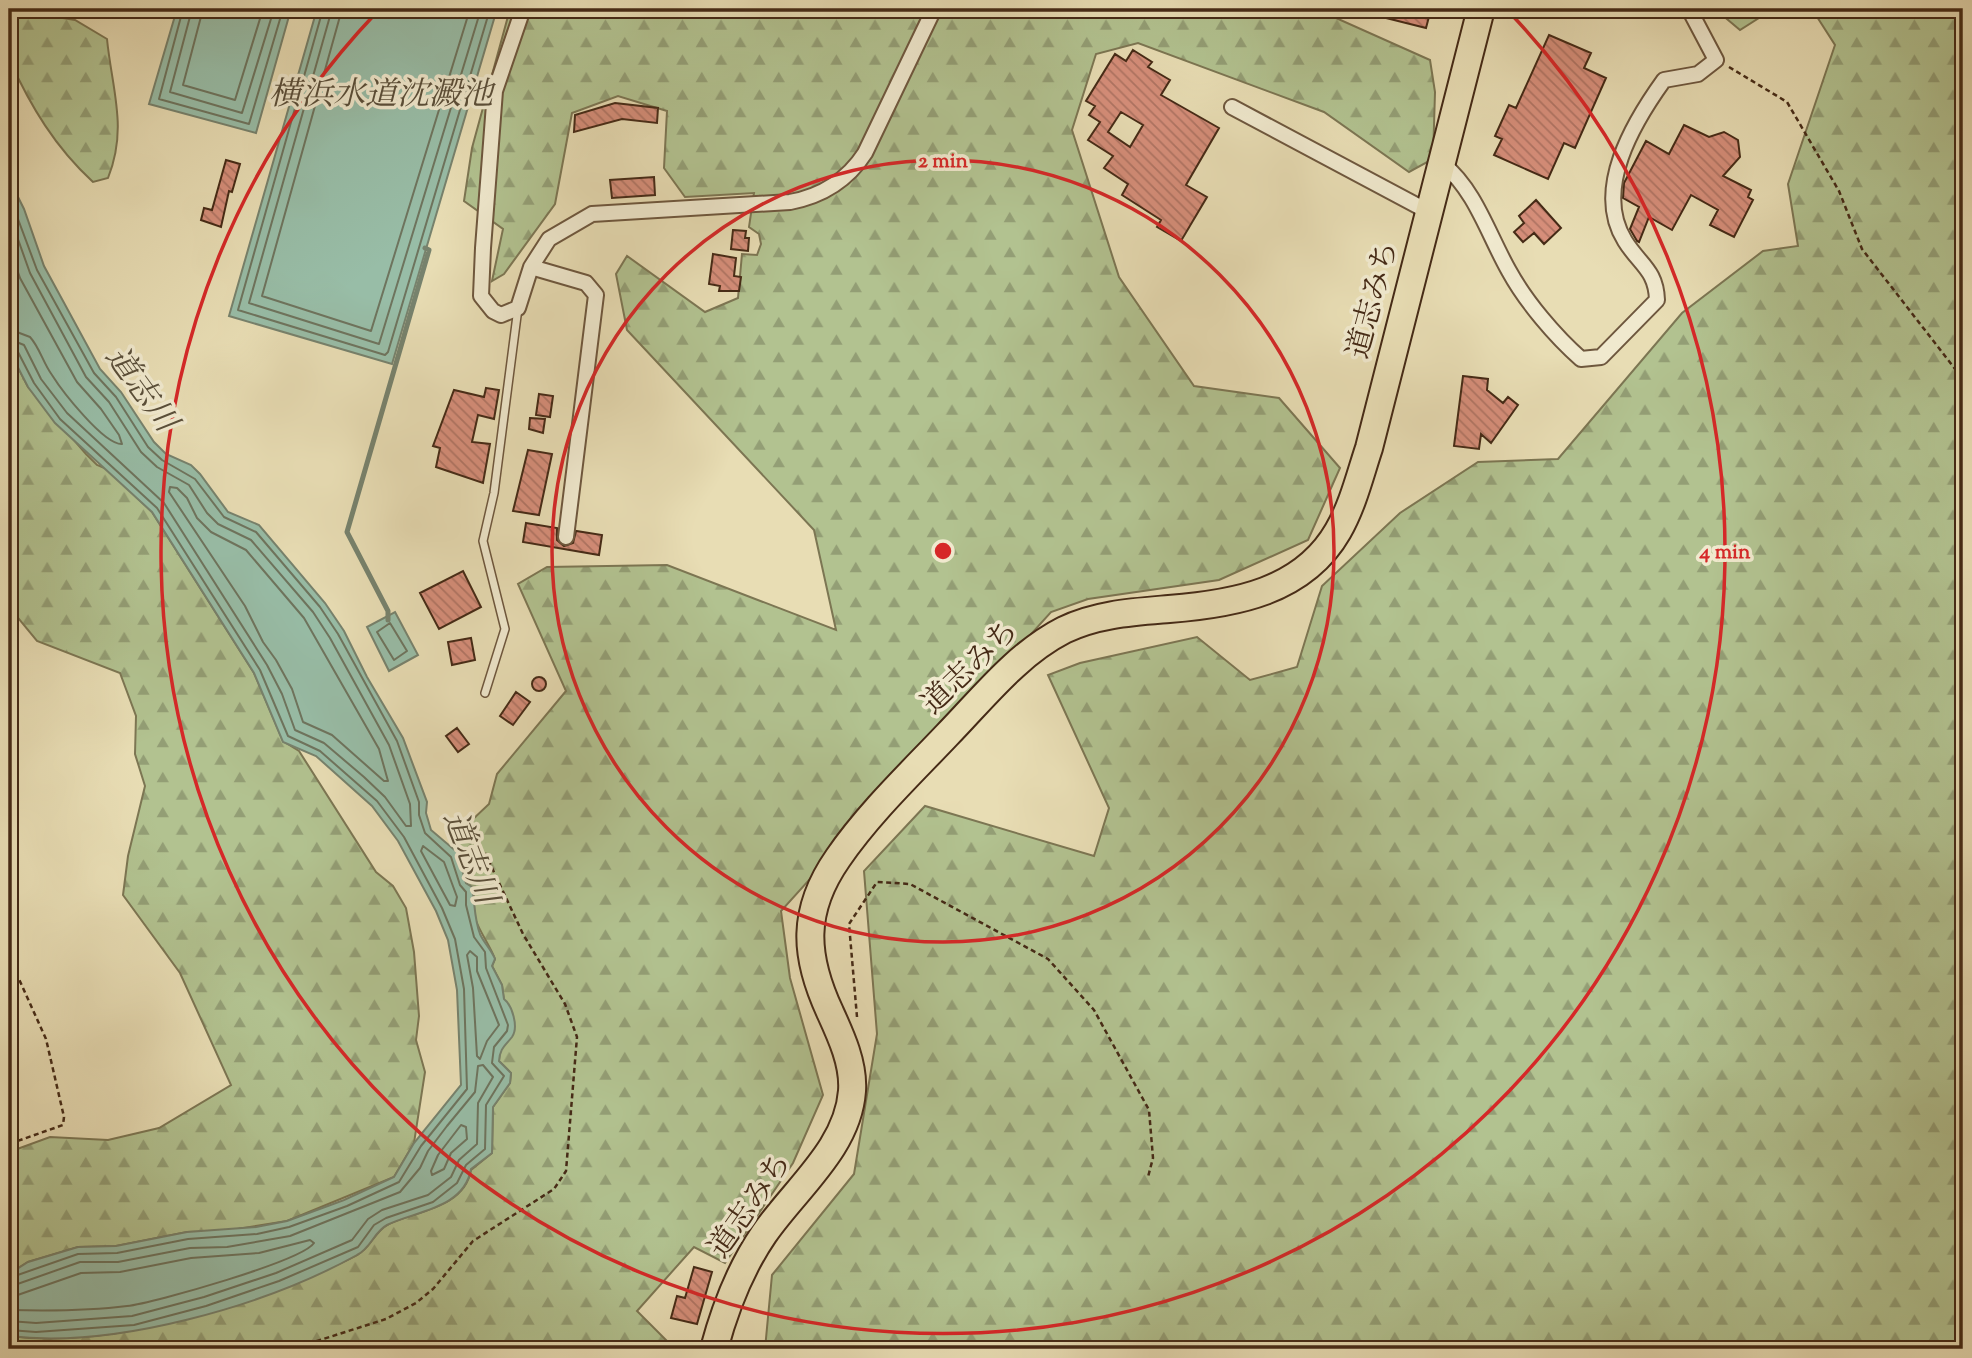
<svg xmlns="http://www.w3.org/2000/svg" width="1972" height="1358" font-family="'Sorts Mill Goudy','Noto Serif JP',serif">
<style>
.forest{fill:url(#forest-firs);stroke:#7c7653;stroke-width:2}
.water{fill:#98bda7;stroke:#77826d;stroke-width:2}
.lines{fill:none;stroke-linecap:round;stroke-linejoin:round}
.shore{stroke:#6e745e;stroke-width:2}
.stream{stroke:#77826d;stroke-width:5}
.building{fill:url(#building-back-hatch);stroke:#452a16;stroke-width:2;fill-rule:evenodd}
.lane-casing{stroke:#6e573e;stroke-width:10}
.street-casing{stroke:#6e573e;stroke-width:18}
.highway-casing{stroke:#452a16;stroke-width:30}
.path{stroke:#452a16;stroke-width:2.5;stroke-dasharray:5 3.5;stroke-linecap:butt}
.lane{stroke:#f0e9ce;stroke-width:7}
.street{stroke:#f0e9ce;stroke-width:14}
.highway{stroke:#e8ddb4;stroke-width:26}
.ring{fill:none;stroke:#d62828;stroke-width:3.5}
.labels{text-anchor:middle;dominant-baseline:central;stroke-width:7;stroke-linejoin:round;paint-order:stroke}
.street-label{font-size:30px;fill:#452a16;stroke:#f0e9ce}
.water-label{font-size:32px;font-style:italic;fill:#5a4f3a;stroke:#f0e9ce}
.centre{fill:#d62828;stroke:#f0e9ce;stroke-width:3.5}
.ring-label{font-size:21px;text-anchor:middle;font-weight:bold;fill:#d62828;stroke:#f0e9ce;stroke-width:7;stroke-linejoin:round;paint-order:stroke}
</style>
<defs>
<pattern id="forest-firs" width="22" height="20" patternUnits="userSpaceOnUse" patternTransform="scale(1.75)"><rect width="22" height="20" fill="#b2c290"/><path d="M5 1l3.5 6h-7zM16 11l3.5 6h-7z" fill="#939e75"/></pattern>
<pattern id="building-back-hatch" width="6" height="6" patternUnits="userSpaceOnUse" patternTransform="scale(1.75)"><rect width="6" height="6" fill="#d68e7a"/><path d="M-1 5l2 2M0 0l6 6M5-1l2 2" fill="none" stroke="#af7463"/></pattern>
</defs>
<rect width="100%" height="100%" fill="#e8ddb4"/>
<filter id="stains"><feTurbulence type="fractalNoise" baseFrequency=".00286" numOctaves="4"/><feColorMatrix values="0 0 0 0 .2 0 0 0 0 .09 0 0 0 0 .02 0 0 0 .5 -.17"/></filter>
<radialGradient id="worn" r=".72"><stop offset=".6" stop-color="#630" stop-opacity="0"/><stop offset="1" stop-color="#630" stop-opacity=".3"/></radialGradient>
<path class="forest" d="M9,9H55L56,17L75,20L107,39C112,90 128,128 108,178L93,182C55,147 31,107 9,59L15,42Z
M510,9H1316L1430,60L1435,92L1433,159L1409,172L1324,112L1138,43L1096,54L1072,130L1119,277L1194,386L1279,398L1340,468L1308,540L1219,580L1088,599L1051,612L781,911L790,978L823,1095L793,1163L725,1263L694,1247L637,1311L675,1349H9V1336C98,1347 185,1321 269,1291C299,1280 329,1270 357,1255C371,1248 374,1232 387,1225C414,1211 464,1209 471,1170L492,1153L493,1107L510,1083L511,1073L499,1061L500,1050L509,1039L502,985L492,966L495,959C488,939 468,920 474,896L466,883L453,838L489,804L497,774L566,691L518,584L547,567L667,565L836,630L814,530L627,330L616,274L627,256L705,312L738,298L742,254L757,255L761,244L759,234L749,227L754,193L685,197L664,168L667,111L618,96L572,113L555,204L504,274L492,281L503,229L464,201L472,148Z
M1715,9H1773L1740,30Z
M1812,9H1963V1349H765L772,1275L854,1174L877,1034L864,871L925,806L1094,856L1109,808L1048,675L1080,663L1197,637L1250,680L1297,667L1322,586L1400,513L1478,462L1558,459L1682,313L1763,251L1798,246L1788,184L1835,45Z
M9,350L28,387L86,454L97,465L107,469L152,512L254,673L283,741L299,751L376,872L393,886L406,908L414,952L419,1016L416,1040L425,1072L414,1143L394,1177L287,1221L225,1231L187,1232L116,1246L78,1247L28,1262L9,1274V1152L50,1137L108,1140L159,1128L231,1085L180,973L123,895L128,856L145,786L135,754L136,716L120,673L37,641L9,607Z"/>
<path class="water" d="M177,9H291L256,133L149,104Z
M317,9H497L392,364L229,316Z
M9,179L24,209L44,266L100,369L121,392L154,442L166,454L191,465L200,474L228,512L259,525L325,603L344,631L367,677L403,738L427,802L426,813L431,830L457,852L466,883L472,887C475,903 474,918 480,934C484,943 491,949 495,959L492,966L502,985L504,999C512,1005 519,1027 512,1037C505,1046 500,1048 499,1061L511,1073L510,1083L493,1107L492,1153L471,1169C464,1209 415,1211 387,1225C374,1232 371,1248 357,1255C265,1306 114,1349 9,1336V1274L28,1262L78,1247L116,1246L187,1232L256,1227L287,1221L344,1200L394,1177L414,1143L461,1085L457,990L448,940L436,911L398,841L372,806L316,756L283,742L254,673L152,512L55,423L28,387L9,350Z
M395,612L418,655L389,671L367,627Z"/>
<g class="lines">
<path class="shore" d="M183,9L159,99L249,124L283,9
M192,9L170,92L242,113L274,9
M203,9L183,85L235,100L263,9
M323,9L238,310L385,355L388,352L490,9
M332,9L249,303L379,344L481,9
M342,9L262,296L371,331L470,9
M9,195L37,270L94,373L116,397L148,447L162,460L195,479L224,517L256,532L320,607L338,634L397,741L419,802V815L425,833L451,857L460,885L466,892V905L474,937L485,952L486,968L508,1025L507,1031L494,1047L492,1063L504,1076L486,1105L485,1149L466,1165L457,1183L433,1202L386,1218L374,1225L358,1247L279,1281L206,1306L134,1325L36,1332L9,1330
M9,214L30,273L86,377L109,402L141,452L157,467L189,485L207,513L218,524L251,540L313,612L330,638L389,745L410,804L411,826H406L385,797L364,777L324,743L295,730L282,694L267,665L164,503L67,413L41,379L24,345L9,339
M9,246L20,278L77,382L101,409L119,435L122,444C104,445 62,391 52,375C43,363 40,348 30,337L9,329
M9,348L18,352L34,383L60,419L157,508L260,670L288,736L320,751L377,801L404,837L442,908L455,939L464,989L467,1089L421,1146L399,1182L347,1206L289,1227L257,1234L188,1239L117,1253L78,1254L9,1278
M170,487L177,488L187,498L197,518L211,532L246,550L304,618L379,749L388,781H384L332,735L303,722L292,689L276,660L263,642L245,606L169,492Z
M390,623L407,651L394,660L377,632Z
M423,846L444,862L457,897L455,906L450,905L421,851Z
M470,951L477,957V971L499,1025L487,1041L480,1059L477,1056L473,988L467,955Z
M461,1125L466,1127L467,1139L451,1153L444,1169L432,1175L431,1171L438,1155Z
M9,1287L80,1262H118L190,1248L227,1247L290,1236L400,1192L420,1168L428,1151L447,1126L475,1092L478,1066L483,1065L493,1077L478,1103L477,1144L459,1160L451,1177L428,1195L382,1210L368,1219L352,1240L276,1273L204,1297L132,1316L36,1323L9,1321
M9,1298L81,1273L120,1272L191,1258L259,1253L310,1240L314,1243C302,1261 154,1303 127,1306C88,1311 48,1311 9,1310"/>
<path class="stream" d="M388,620V611L347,532L429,250L425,248"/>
</g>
<path class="building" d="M1371,9H1431L1426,28L1370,14Z
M1549,35L1591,53L1584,68L1606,78L1575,148L1564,143L1548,179L1494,155L1502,139L1495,136L1509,105L1516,108Z
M1133,50L1152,62L1148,67L1170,80L1161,95L1219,128L1186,185L1207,197L1181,241L1157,227L1161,220L1122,195L1128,184L1104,168L1113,156L1088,140L1100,122L1089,115L1095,106L1086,101L1115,54L1126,61ZM1121,112L1143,125L1130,147L1108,132Z
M615,103L658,108L657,123L622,119L574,132L575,115Z
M1684,125L1709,137L1724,132L1738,140L1740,157L1723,176L1751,190L1748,197L1753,200L1734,237L1710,225L1718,210L1691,195L1672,230L1649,217L1639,242L1637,241L1630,229L1639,207L1623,198L1624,183L1646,141L1669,154Z
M226,160L240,164L232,192L229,191L221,227L201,220L204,208L212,210Z
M654,177L655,195L612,198L610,180Z
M1536,200L1561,228L1544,244L1534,233L1523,242L1514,232L1524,223L1519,216Z
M733,230L746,231L745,238H749L748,251L731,249Z
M713,254L736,258L734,276L741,277L739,291H719L720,286L709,284Z
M1463,376L1488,379L1487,390L1503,403L1508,397L1518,405L1491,443L1481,434L1479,449L1454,446Z
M486,388L499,390L494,419L478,415L472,442L490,444L483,483L436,467L440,448L433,446L454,390L484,397Z
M539,394L553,396L550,417L536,415Z
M530,418L545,419L543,433L529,429Z
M528,450L552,454L539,515L513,511Z
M526,523L557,528V540L564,546L573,543L576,531L602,535L599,555L523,542Z
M463,571L481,607L439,629L420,593Z
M471,638L475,660L452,665L448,642Z
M532 684a7 7 0 1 1 14 0a7 7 0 1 1-14 0Z
M516,692L530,702L513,725L500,716Z
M457,728L469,744L458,752L446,736Z
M694,1267L712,1272L697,1324L671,1318L677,1296L685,1298Z"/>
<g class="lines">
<g class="lane-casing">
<path id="lane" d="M485,693L505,629L483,541L494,493L518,308"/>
</g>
<g class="street-casing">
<path id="street" d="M523,9L495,91L483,248L481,296L493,311L501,315L518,308L531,267L549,239L592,214L790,202C822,196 847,181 865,153L934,9
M1232,107L1431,213
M1444,165C1475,190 1489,236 1509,271C1526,302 1555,336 1581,359L1601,357L1657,300C1656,270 1640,265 1625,241C1593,190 1633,123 1664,80L1698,74L1716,60L1689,9
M531,267L586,283L596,295L566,537"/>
</g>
<g class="highway-casing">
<path id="highway" d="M714,1349C725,1308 740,1269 764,1234C795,1189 848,1148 852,1091C854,1064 841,1036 830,1012C804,956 801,911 838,858C869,813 910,774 947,735C983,698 1017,654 1064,630C1097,614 1133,612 1169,609C1234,604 1303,592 1338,531C1353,505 1360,475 1369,448L1481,9"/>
</g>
<path class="path" d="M1729,67L1787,102L1839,191L1862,249L1959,374L1963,385
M9,957L46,1039L64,1117L63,1125L9,1144
M857,1017L849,924L877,882L910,884L1048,959L1094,1010L1149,1110L1153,1158L1148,1177
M292,1349L386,1319L416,1303L433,1289L473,1241L554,1189L566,1171L577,1037L565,1004L523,934L485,853"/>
<use href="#lane" class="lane"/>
<use href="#street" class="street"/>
<use href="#highway" class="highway"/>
</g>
<g class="ring">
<circle cx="943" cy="551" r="391"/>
<path d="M1510 13A782 782 0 1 1 376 13"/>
</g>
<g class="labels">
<g class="street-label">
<text transform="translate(1374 300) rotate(-75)">道志みち</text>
<text transform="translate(971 668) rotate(-44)">道志みち</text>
<text transform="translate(751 1206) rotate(-55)">道志みち</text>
</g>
<g class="water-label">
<text x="381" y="96">横浜水道沈澱池</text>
<text transform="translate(140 390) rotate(54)">道志川</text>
<text transform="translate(469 858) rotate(69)">道志川</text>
</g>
</g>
<circle cx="943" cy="551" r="10" class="centre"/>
<g class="ring-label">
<text x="943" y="167">2 min</text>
<text x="1725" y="558">4 min</text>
</g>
<rect width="1972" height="1358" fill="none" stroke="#e8ddb4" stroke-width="35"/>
<rect x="10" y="10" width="1951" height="1337" fill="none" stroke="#452a16" stroke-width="3.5"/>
<rect x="18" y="18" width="1937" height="1323" fill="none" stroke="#452a16" stroke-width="2"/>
<rect width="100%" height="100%" filter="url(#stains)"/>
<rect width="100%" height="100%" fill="url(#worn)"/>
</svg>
